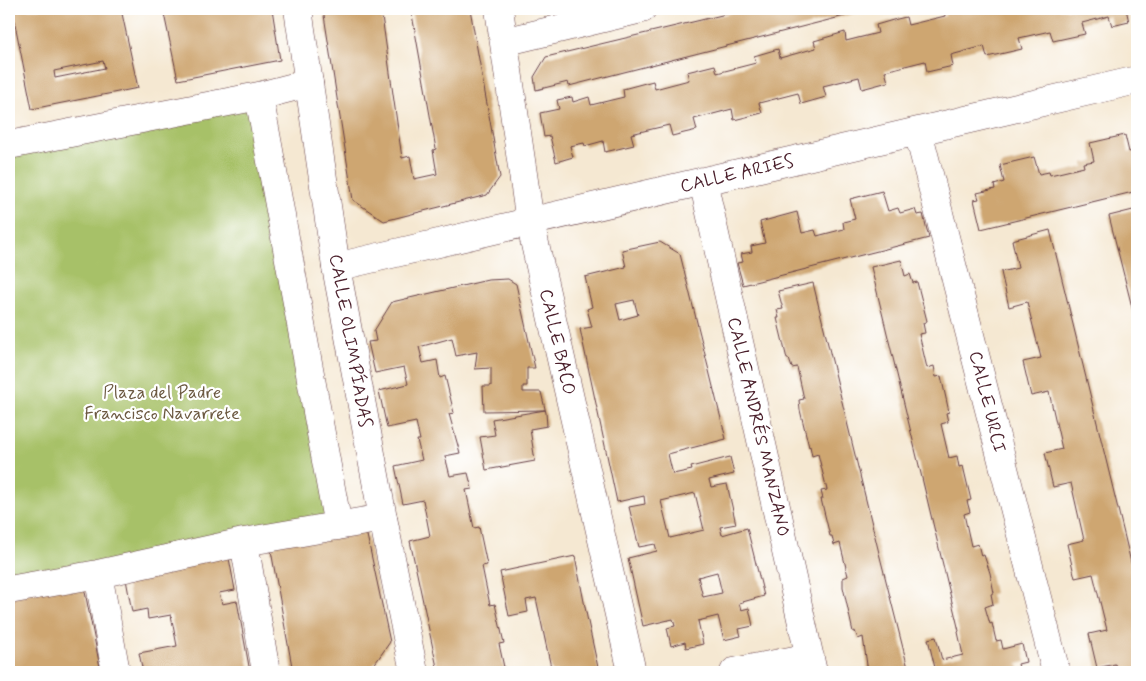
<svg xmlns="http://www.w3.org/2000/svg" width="1146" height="681" font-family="Mynerve,sans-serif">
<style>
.green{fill:#a7c168;stroke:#78704a}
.building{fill:#cea671;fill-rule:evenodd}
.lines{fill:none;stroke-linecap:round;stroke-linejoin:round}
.street-casing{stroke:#643d44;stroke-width:29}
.secondary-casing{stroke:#643d44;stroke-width:29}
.street{stroke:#fff;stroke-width:28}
.secondary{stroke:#fff;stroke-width:28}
.labels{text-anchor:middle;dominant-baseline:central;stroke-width:4.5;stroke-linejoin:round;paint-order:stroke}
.street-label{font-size:18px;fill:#4a1f2b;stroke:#fff}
.park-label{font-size:18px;fill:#6b5840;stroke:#fff}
</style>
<rect width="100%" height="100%" fill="#fff"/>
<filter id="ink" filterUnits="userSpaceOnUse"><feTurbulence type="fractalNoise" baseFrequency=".02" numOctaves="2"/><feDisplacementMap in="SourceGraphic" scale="10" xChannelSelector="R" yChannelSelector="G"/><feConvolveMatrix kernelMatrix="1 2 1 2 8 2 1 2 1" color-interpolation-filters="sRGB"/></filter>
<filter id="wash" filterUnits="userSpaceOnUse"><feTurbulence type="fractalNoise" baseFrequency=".0096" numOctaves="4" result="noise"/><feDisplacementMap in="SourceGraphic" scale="20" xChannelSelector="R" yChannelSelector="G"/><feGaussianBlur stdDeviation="1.12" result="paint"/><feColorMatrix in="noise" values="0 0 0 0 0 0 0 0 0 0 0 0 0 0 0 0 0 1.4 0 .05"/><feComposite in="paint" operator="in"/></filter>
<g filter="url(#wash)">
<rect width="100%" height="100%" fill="#f5e8d2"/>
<path class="green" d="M259,96L338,526L9,590V144Z"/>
<g id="blocks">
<path class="building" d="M12,9H121L138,88L32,109ZM103,61L105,68L55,78L54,71Z
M163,9H272L280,60L178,80Z
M323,9H381L402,158L410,156L414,179L437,174L433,150L436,149L411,9H470L500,177L487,195L384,221L353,200Z
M747,9H872L569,86L568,82L536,90L534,77L546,57Z
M944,9H1126L1129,22L1112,26L1109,16L1082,23L1085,34L1053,41L1050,31L1019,38L1022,49L987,57L984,46L951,55L953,66L927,72L925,61L885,71L888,82L862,89L859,77L823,86L826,97L801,104L798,93L759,103L762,113L734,120L732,109L694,119L697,130L684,133L672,136L669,125L631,134L634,145L605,152L603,141L585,146L584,143L570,146L573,157L556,162L550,136L544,137L540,113L559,109L557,100L572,97L573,102L589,97L591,105L624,97L623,89L653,81L655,89L689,80L687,72L715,65L717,73L756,63L754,56L778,49L780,58L816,48L814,41L845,32L846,41L878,33L876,25L893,20L906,17L908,25L945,16Z
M1125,135L1129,152L1137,150V191L981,229L974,200L979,199L977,193L995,189L994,185L1004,182L1000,165L1034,157L1039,174L1049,172L1050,175L1084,167L1083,163L1094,161L1090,143Z
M882,191L888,211L898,208L900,213L915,209L917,215L923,214L929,238L743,285L737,263L743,262L741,254L752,252L751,246L765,243L760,222L797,212L802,233L815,230L817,236L844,229L843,222L855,219L850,199Z
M1137,209V327L1109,216Z
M1050,230L1137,587V672H1117L1115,664L1097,668L1089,634L1107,630L1093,574L1075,578L1067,544L1084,540L1071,483L1053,487L1045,453L1062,449L1049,392L1031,396L1023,362L1041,358L1027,302L1009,307L1001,272L1018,268L1012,240Z
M660,242L680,254L726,439L668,454L672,471L673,474L692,470L691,467L730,457L734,474L709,480L711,487L727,484L736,524L720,527L722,535L747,528L764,596L739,603L741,610L749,608L753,626L739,629L741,636L724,640L718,616L698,621L703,644L686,648L685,642L671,646L667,628L675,626L673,619L643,626L628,558L657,551L655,544L639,547L629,507L645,504L644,496L617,502L580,329L592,327L587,309L592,307L585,277L626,267L622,250ZM634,300L638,315L620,320L616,304ZM695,493L704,530L670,538L661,501ZM717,572L722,593L703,597L698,577Z
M901,260L905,276L910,274L913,283L917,282L927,321L923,323L925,333L919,334L927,368L934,366L936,377L941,376L949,412L946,413L948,422L941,424L949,458L957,456L959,467L963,466L971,500L967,501L970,512L964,514L971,546L978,544L981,556L984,555L990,573L994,593L991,594L993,604L985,607L990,624L992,623L996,641L1001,640L1003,649L1022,644L1026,662L1018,664L1020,672H936L928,639L936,637L942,660L963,655L958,632L959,631L871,267Z
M508,279L516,284L535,368H527V386H523V392H541L546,413L547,426L530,429L535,461L486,470L480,437L495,435L492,419L545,410L484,411L483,386H491V368L475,369L477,352L456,356L452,338L419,347L423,363L437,360L440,378L445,376L454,413L449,414L460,453L445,456L450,476L468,473L472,489L466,490L474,528L479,527L487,565L482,566L486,586L490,605L495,604L504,643L499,644L505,672H438L410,541L430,536L423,500L403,504L395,466L422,460L417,440H420L416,422L387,428L379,391L408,384L404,367L375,373L368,342L376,341L374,331L392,302L488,280Z
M813,283L879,553L909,672H868L863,637L858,639L855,631L853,632L843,587V578L848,576L840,543L834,545L832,536H830L821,499H823L821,491L827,490L818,454L812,456L810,446L809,447L800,410L799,400L804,399L797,367L792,368L789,359H787L777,318H779L777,310L783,309L778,291Z
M365,526L390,642L369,672H293L270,545Z
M228,553L235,590L219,593L222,604L237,601L250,672H143L139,653L177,646L171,615L148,619L147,609L132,612L125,574Z
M575,556L587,617L599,672H552L536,598L526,600L528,612L509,616L500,572Z
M83,582L101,672H9V597Z"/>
</g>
</g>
<g filter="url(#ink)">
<use href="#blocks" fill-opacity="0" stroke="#643d44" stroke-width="1"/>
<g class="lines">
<g class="street-casing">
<path id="street" d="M499,9L530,222L632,672
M504,42L642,9
M259,96L338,526
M918,131L1056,672
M9,145L259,96L309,83
M703,181L813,672
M336,267L1137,80
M244,542L266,672
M98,574L116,672
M9,590L98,574L244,542L383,518
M734,672L810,657"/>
</g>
<g class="secondary-casing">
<path id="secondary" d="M298,9L336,267L383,518L414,672"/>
</g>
<use href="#street" class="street"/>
<use href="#secondary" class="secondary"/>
</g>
</g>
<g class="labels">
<g class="street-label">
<text transform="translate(737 174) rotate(-13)">CALLE ARIES</text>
<text transform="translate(350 341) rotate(80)">CALLE OLIMPÍADAS</text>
<text transform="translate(557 342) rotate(77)">CALLE BACO</text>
<text transform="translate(987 402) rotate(76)">CALLE URCI</text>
<text transform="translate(758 427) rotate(77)">CALLE ANDRÉS MANZANO</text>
</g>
<g class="park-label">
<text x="162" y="393">Plaza del Padre<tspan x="162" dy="21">Francisco Navarrete</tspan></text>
</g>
</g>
<rect width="1146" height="681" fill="none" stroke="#fff" stroke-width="30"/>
</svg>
